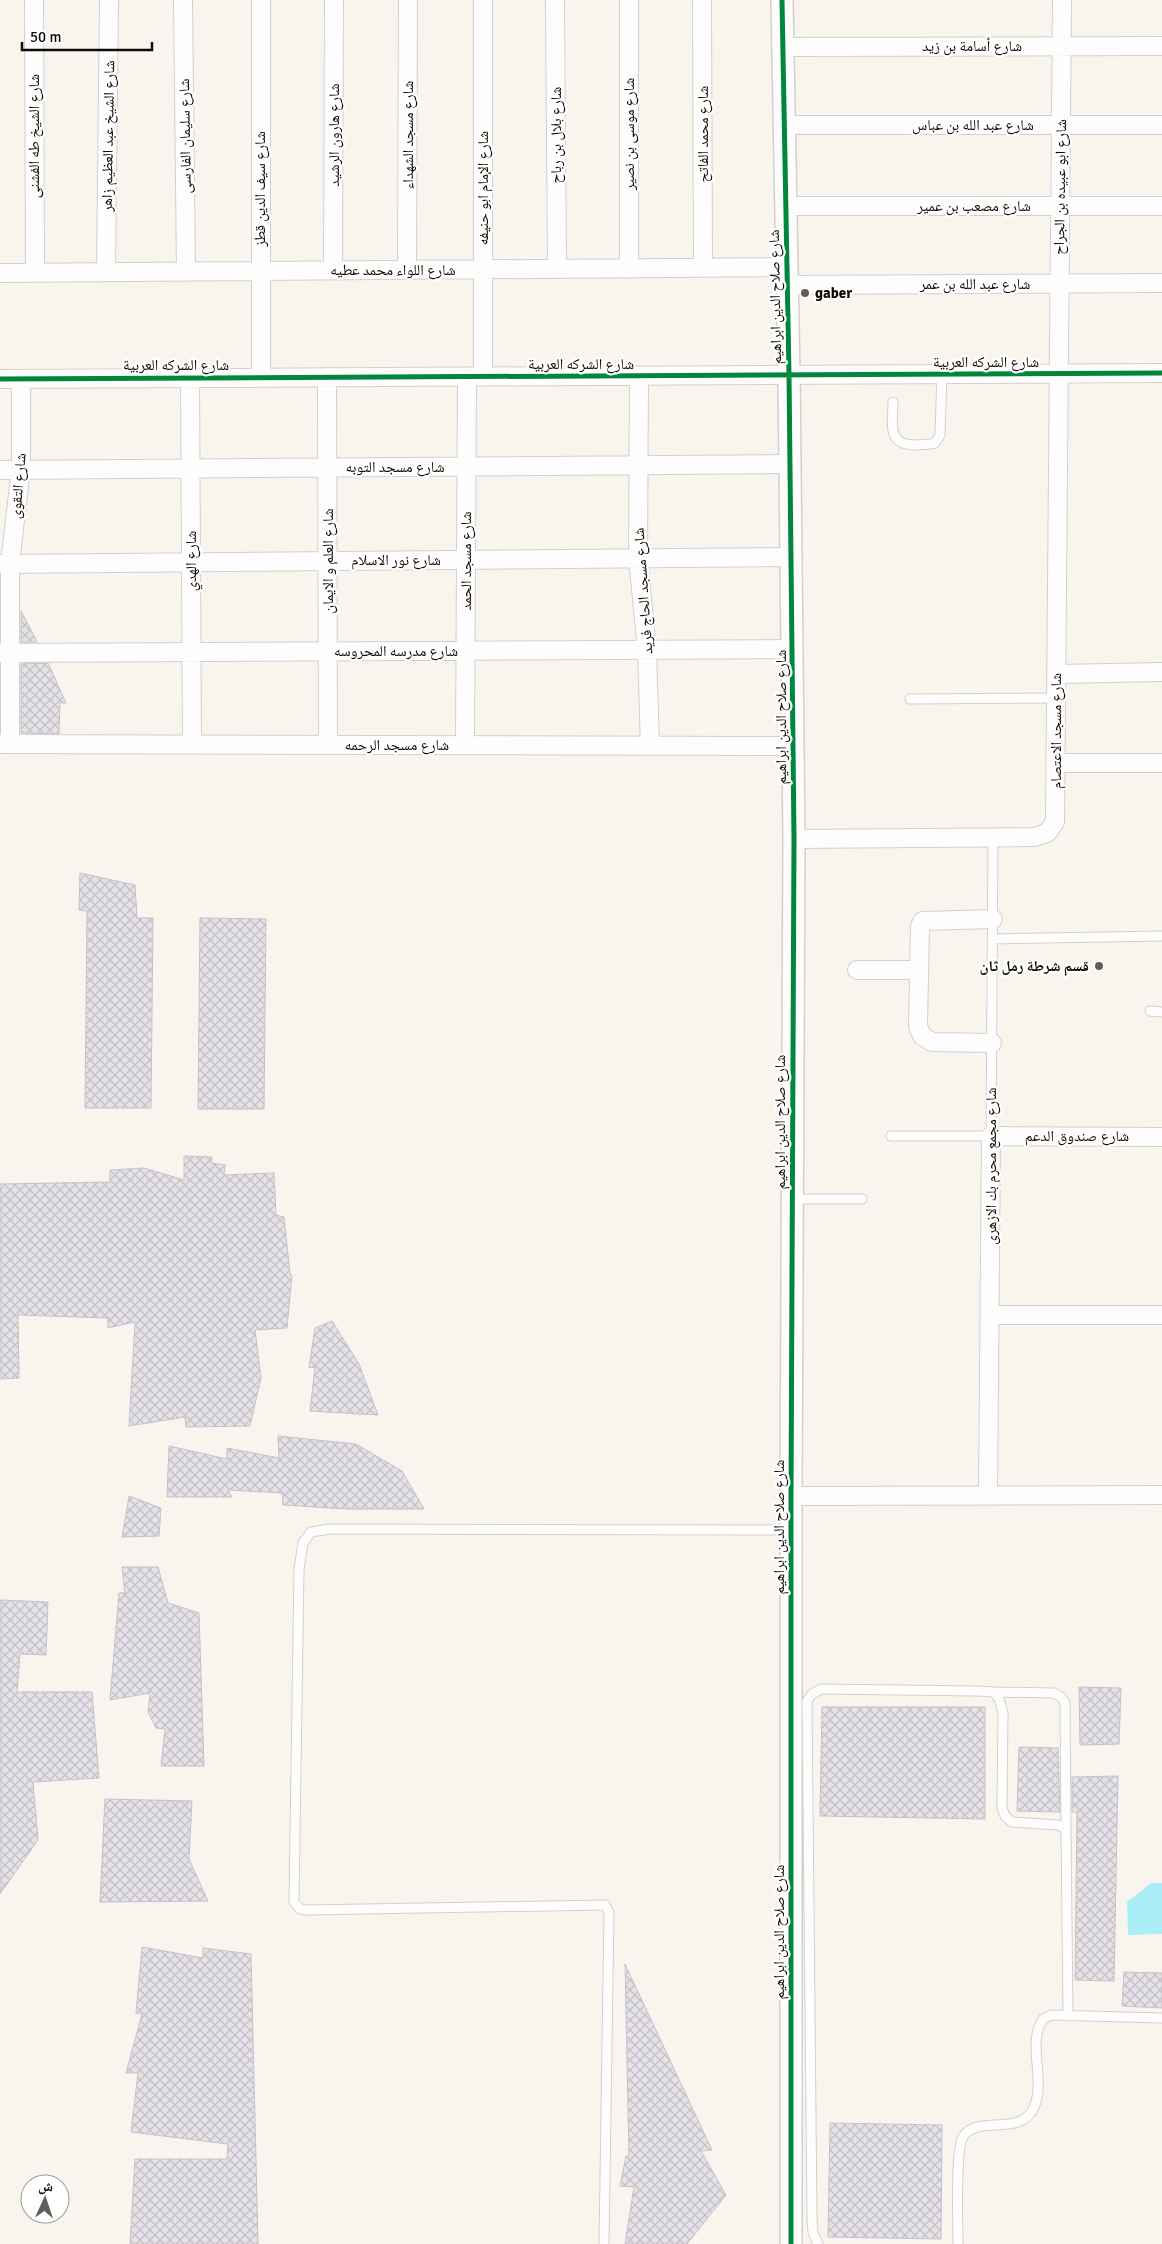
<svg xmlns="http://www.w3.org/2000/svg" width="1162" height="2244" font-family="Signika,'Noto Naskh Arabic',sans-serif">
<style>
.water{fill:#aceef8}
.building{fill:url(#building-cross-hatch);stroke:#c6c2c4}
.lines{fill:none;stroke-linecap:round;stroke-linejoin:round}
.service-casing{stroke:#d4cfca;stroke-width:11}
.minor-casing{stroke:#d4cfca;stroke-width:20}
.tertiary-casing{stroke:#d4cfca;stroke-width:24}
.service{stroke:#fefdfd;stroke-width:9}
.minor{stroke:#fefdfd;stroke-width:18}
.tertiary{stroke:#fefdfd;stroke-width:21}
.cycleway-casing{stroke:#fff;stroke-width:8}
.cycleway{stroke:#00873e;stroke-width:5}
.poi-dot{fill:#615c58;stroke:#fff;stroke-width:2}
.labels{text-anchor:middle;dominant-baseline:central;stroke-width:4.5;stroke-linejoin:round;paint-order:stroke}
.street-label{font-size:15px;fill:#0f0a06;stroke:#fff}
.poi-label{font-size:15px;font-weight:bold;fill:#0f0a06;stroke:#fff;text-anchor:start}
</style>
<defs>
<pattern id="building-cross-hatch" width="8" height="8" patternUnits="userSpaceOnUse" patternTransform="scale(1.25)"><rect width="8" height="8" fill="#e5e1e8"/><path d="M0 0l8 8M0 8l8-8" fill="none" stroke="#c3c0c6"/></pattern>
</defs>
<rect width="100%" height="100%" fill="#faf4ef"/>
<path class="water" d="M1151,1883H1162V1934L1128,1935L1127,1902Z"/>
<path class="building" d="M21,611L32,632L37,642H21Z
M48,663L66,703H60L59,734L21,733V664Z
M80,873L135,885L137,918H153L151,1108H85L87,911L79,910Z
M200,918L266,919L264,1109H198Z
M184,1156L212,1157L211,1163L225,1165L224,1175L274,1173L276,1215L284,1217L290,1274L292,1275L287,1328L255,1330L261,1378L250,1426L186,1427L185,1417L129,1426L135,1322L108,1328V1318L18,1315L19,1378L0,1379V1184L110,1182V1170L144,1168L184,1180Z
M332,1321L359,1364L378,1415L310,1411L315,1367L309,1368L315,1328Z
M278,1436L356,1444L402,1471L424,1509H345L283,1505L282,1493L228,1490L232,1497H167L169,1446L227,1459V1448L279,1458Z
M129,1496L161,1508L159,1536L122,1537Z
M122,1567H158L168,1603L199,1613L204,1766H161L165,1729L156,1728L148,1712L150,1693L110,1700L119,1593H125Z
M0,1600L48,1602L46,1655L20,1654L17,1692H92L99,1778L33,1782L38,1840L0,1894Z
M1079,1687L1121,1688L1119,1744L1080,1745Z
M822,1707H985V1819L820,1816Z
M1019,1747L1058,1748L1060,1812L1017,1811Z
M1118,1776L1114,1981L1075,1980L1077,1812H1072V1777Z
M105,1799L192,1801L189,1859L208,1901L100,1902Z
M142,1947L203,1958V1948L251,1954L258,2244H130L135,2159H227L228,2144L131,2132L138,2073H126L142,2014L136,2013Z
M625,1964L712,2150L701,2151L726,2195L687,2244H625L634,2187L620,2186L626,2156H629Z
M1124,1972L1162,1973V2008L1122,2006Z
M830,2123L942,2125L941,2239L828,2237Z"/>
<g class="lines">
<g class="service-casing">
<path id="service" d="M893,402C893,424 886,445 916,445C922,444 929,445 935,443L940,435L942,374
M910,699L1056,698
M992,939L1162,936
M1150,1011L1162,1012
M891,1136H991L993,837
M793,1199H862
M994,1692L1054,1693L1061,1697L1065,1703L1066,1829
M604,2244L609,1912L605,1905L307,1910L300,1909L294,1902L299,1569L303,1543L311,1532L330,1529L791,1530
M818,2244L813,2232L812,2218L807,1701L812,1694L821,1689L977,1691L994,1692L999,1699L1003,1713L1002,1808L1005,1816L1012,1822L1058,1825L1066,1829L1068,2016
M958,2244C958,2224 955,2151 963,2137C977,2113 1023,2139 1035,2105C1045,2078 1027,2043 1043,2019L1051,2015L1162,2018"/>
</g>
<g class="minor-casing">
<path id="minor" d="M34,0L35,273
M183,0L186,272
M261,0V378
M483,0V377
M555,0L557,269
M702,0L703,268
M783,47L1162,46
M784,125H1162
M786,206H1162
M629,269V0
M333,270L334,0
M407,270L408,0
M106,272L109,0
M0,273L787,267
M787,285L1162,283
M639,376L638,558L647,650L650,746
M327,377L328,744
M190,378L192,744
M0,379L1162,373
M0,470L790,464
M0,564L792,557
M0,653L793,649
M1057,674L1162,672
M10,743V563L21,469V379
M0,744L794,746
M465,745L467,377
M1056,763H1162
M794,839L1034,837L1047,833L1055,822L1062,0
M857,970H919
M992,1043L932,1042L922,1036L918,1026L920,926L923,921L993,919
M990,1315H1162
M988,1495L991,1136L1162,1137
M791,1496L1162,1495"/>
</g>
<g class="tertiary-casing">
<path id="tertiary" d="M782,0L789,375L794,839L791,1496V2244"/>
</g>
<use href="#service" class="service"/>
<use href="#minor" class="minor"/>
<use href="#tertiary" class="tertiary"/>
<g class="cycleway-casing">
<path id="cycleway" d="M782,0L789,375L794,839L791,1496V2244
M0,379L1162,373"/>
</g>
<use href="#cycleway" class="cycleway"/>
</g>
<g class="poi-dot">
<circle cx="805" cy="293" r="5"/>
<circle cx="1099" cy="966" r="5"/>
</g>
<g class="labels">
<g class="street-label">
<text x="972" y="46">شارع أسامة بن زيد</text>
<text x="973" y="125">شارع عبد الله بن عباس</text>
<text transform="translate(629 134) rotate(-90)">شارع موسى بن نصير</text>
<text transform="translate(703 134) rotate(-90)">شارع محمد الفاتح</text>
<text transform="translate(334 135) rotate(-90)">شارع هارون الرشيد</text>
<text transform="translate(408 135) rotate(-90)">شارع مسجد الشهداء</text>
<text transform="translate(556 135) rotate(-90)">شارع بلال بن رباح</text>
<text transform="translate(34 136) rotate(-90)">شارع الشيخ طه الفشنى</text>
<text transform="translate(108 136) rotate(-89)">شارع الشيخ عبد العظيم زاهر</text>
<text transform="translate(185 136) rotate(-91)">شارع سليمان الفارسى</text>
<text transform="translate(1060 187) rotate(-89)">شارع ابو عبيده بن الجراح</text>
<text transform="translate(483 188) rotate(-90)">شارع الإمام ابو حنيفه</text>
<text transform="translate(260 189) rotate(-90)">شارع سيف الدين قطز</text>
<text x="974" y="206">شارع مصعب بن عمير</text>
<text x="393" y="270">شارع اللواء محمد عطيه</text>
<text x="975" y="284">شارع عبد الله بن عمر</text>
<text transform="translate(775 297) rotate(-91)">شارع صلاح الدين ابراهيم</text>
<text x="986" y="362">شارع الشركه العربية</text>
<text x="581" y="364">شارع الشركه العربية</text>
<text x="176" y="365">شارع الشركه العربية</text>
<text x="395" y="467">شارع مسجد التوبه</text>
<text transform="translate(18 486) rotate(-85)">شارع التقوى</text>
<text x="396" y="560">شارع نور الاسلام</text>
<text transform="translate(191 561) rotate(-90)">شارع الهدي</text>
<text transform="translate(328 561) rotate(-90)">شارع العلم و الايمان</text>
<text transform="translate(466 561) rotate(-90)">شارع مسجد الحمد</text>
<text transform="translate(643 591) rotate(-94)">شارع مسجد الحاج فريد</text>
<text x="396" y="651">شارع مدرسه المحروسه</text>
<text transform="translate(781 717) rotate(-90)">شارع صلاح الدين ابراهيم</text>
<text transform="translate(1056 731) rotate(-90)">شارع مسجد الاعتصام</text>
<text x="397" y="745">شارع مسجد الرحمه</text>
<text transform="translate(780 1122) rotate(-90)">شارع صلاح الدين ابراهيم</text>
<text x="1077" y="1136">شارع صندوق الدعم</text>
<text transform="translate(991 1166) rotate(-90)">شارع مجمع محرم بك الازهرى</text>
<text transform="translate(779 1527) rotate(-90)">شارع صلاح الدين ابراهيم</text>
<text transform="translate(779 1932) rotate(-90)">شارع صلاح الدين ابراهيم</text>
</g>
<g class="poi-label">
<text x="815" y="293">gaber</text>
<text x="1089" y="966" text-anchor="end">قسم شرطة رمل ثان</text>
</g>
</g>
<g transform="translate(45 2199) rotate(3)"><circle r="24" fill="#ffffff" stroke="#9f9d9b"/>
<path d="M0-4L9 19L0 12L-9 19Z" fill="#615c58"/>
<text y="-8" font-size="14" font-weight="bold" text-anchor="middle" fill="#0f0a06">ش</text>
</g>
<path d="M22 42v8h130v-8" fill="none" stroke="#0f0a06" stroke-width="2.5"/>
<text x="30" y="42" font-size="15" fill="#0f0a06" stroke="#ffffff" stroke-width="4" paint-order="stroke">50 m</text>
</svg>
